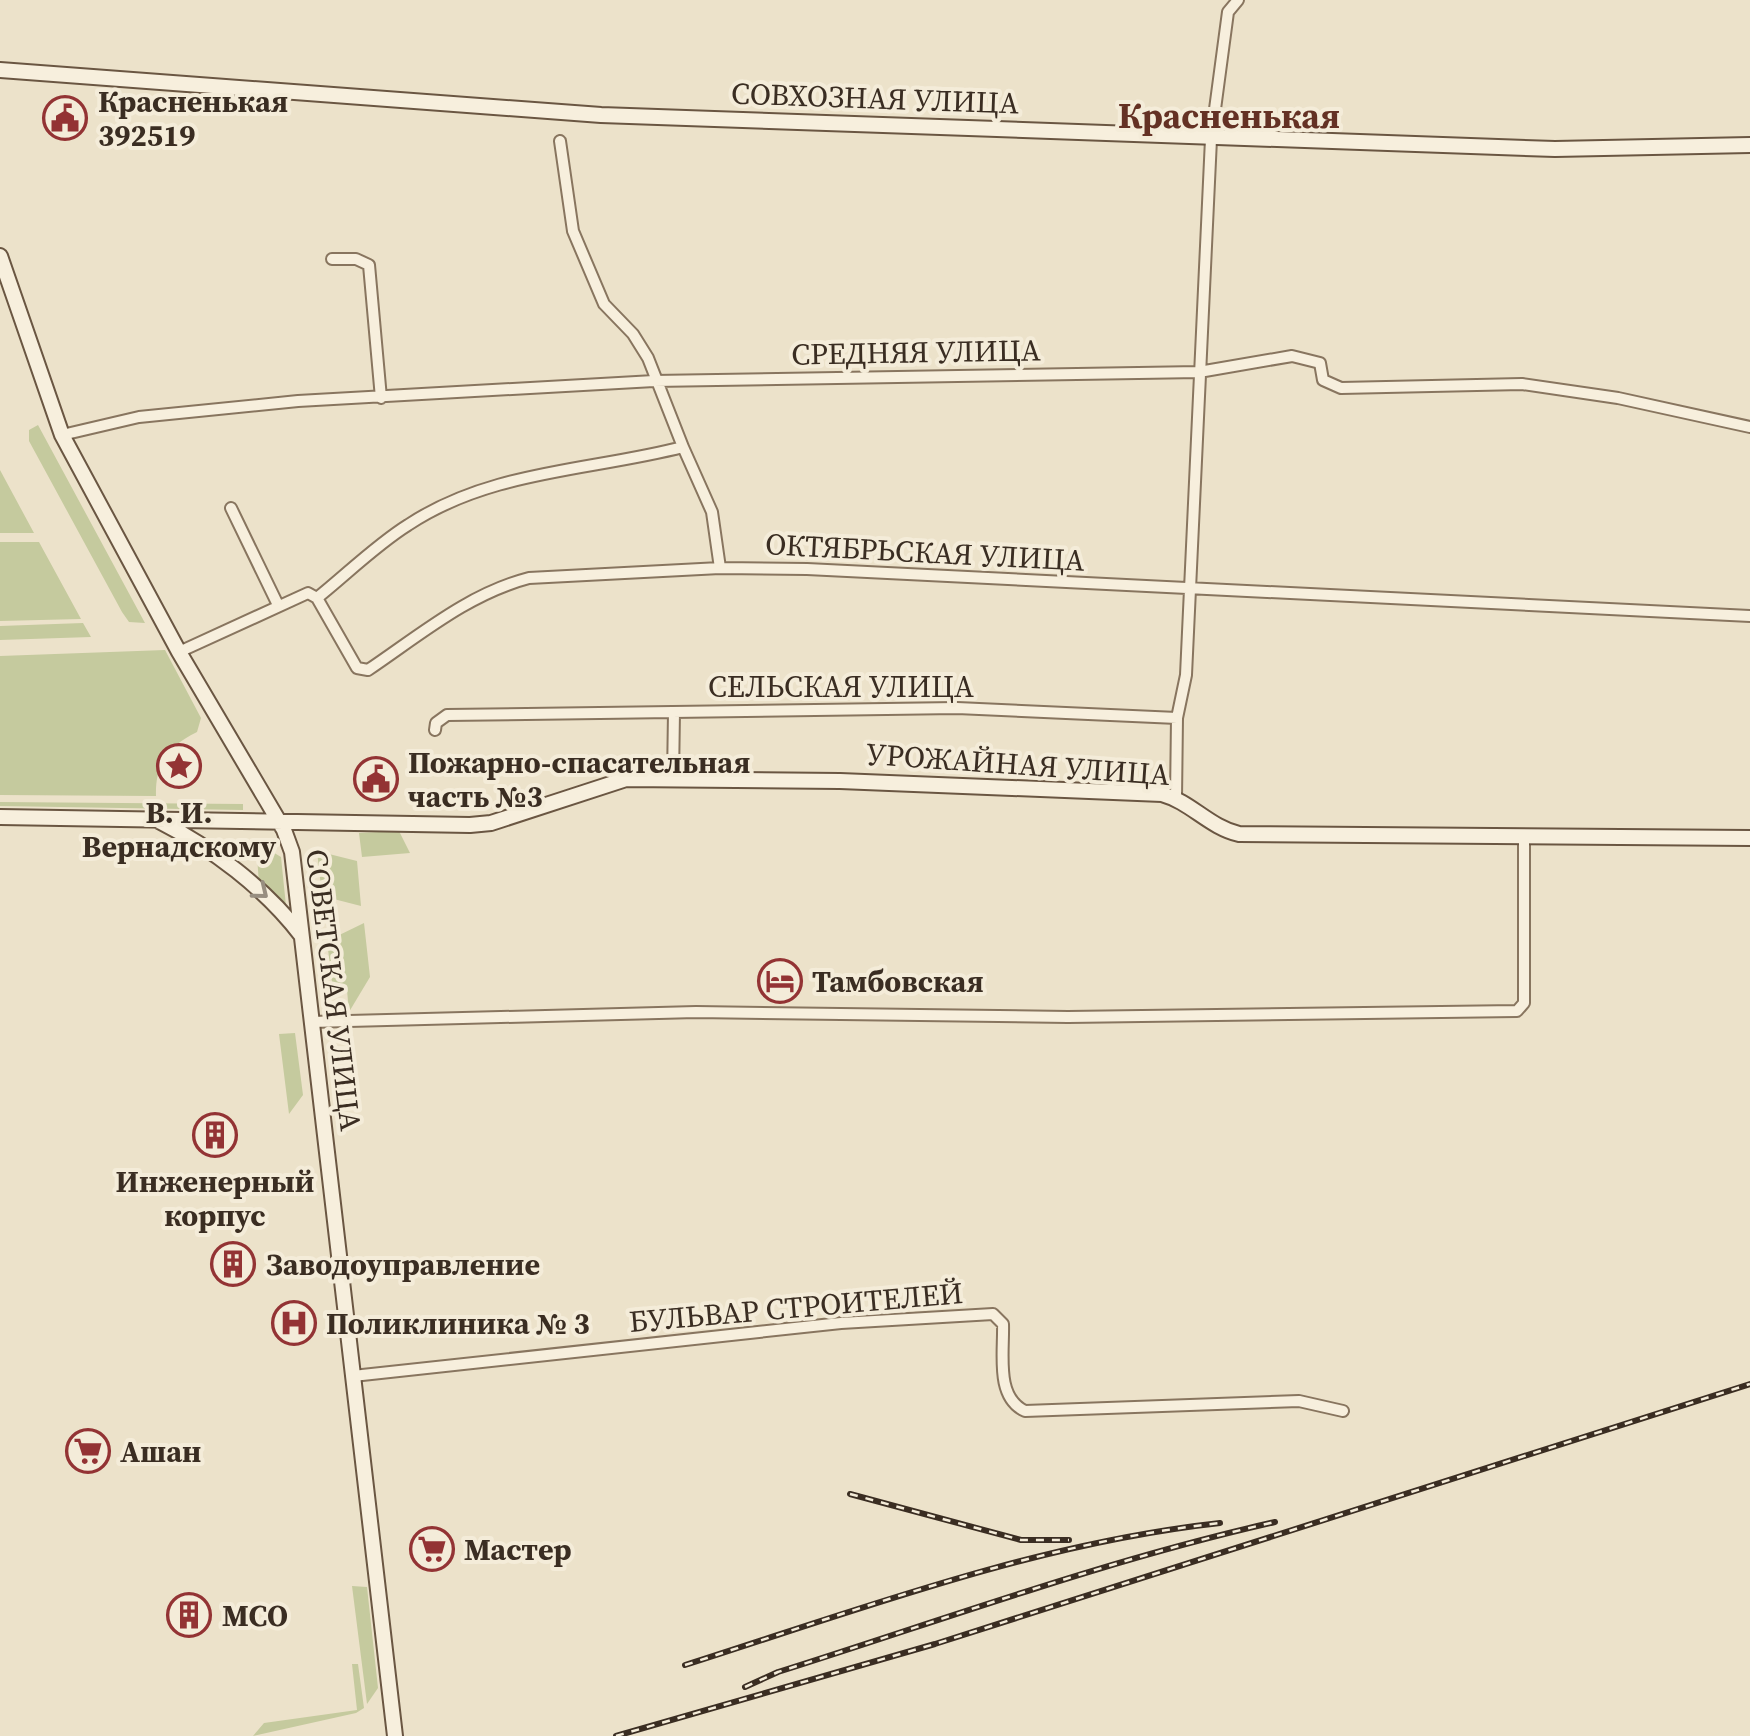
<svg xmlns="http://www.w3.org/2000/svg" width="1750" height="1736" font-family="'Source Serif 4',serif">
<style>
.green{fill:#c5ca9e}
.lines{fill:none;stroke-linecap:round;stroke-linejoin:round}
.street-casing{stroke:#88755f;stroke-width:14}
.secondary-casing{stroke:#6a5642;stroke-width:18}
.street{stroke:#f7efdd;stroke-width:10}
.secondary{stroke:#f7efdd;stroke-width:14}
.rail-casing{stroke:#3a2d22;stroke-width:6}
.rail{stroke:#f4ecd9;stroke-width:2.5;stroke-dasharray:8;stroke-linecap:butt}
.oneway{stroke:#988e80}
.labels{text-anchor:middle;dominant-baseline:central;stroke-width:8;stroke-linejoin:round;paint-order:stroke}
.street-label{font-size:30px;fill:#3a2d22;stroke:#f4ecd9}
.poi-label{font-size:30px;font-weight:bold;fill:#3a2d22;stroke:#f4ecd9;text-anchor:start}
.quarter-label{font-size:35px;font-weight:bold;fill:#643124;stroke:#f4ecd9}
</style>
<rect width="100%" height="100%" fill="#ece2ca"/>
<path class="green" d="M38,425L145,623L129,622L122,612L29,441V430Z
M0,470L34,533H0Z
M0,542H39L81,619L0,621Z
M83,623L91,637L0,640V626Z
M165,650L201,718L197,732C168,746 155,764 156,796L0,795V656Z
M0,802L243,804V810L0,806Z
M399,831L410,853L362,857L359,833Z
M256,842L281,857L286,906L259,884Z
M317,851L357,861L361,906L322,896Z
M364,923L370,977L349,1012L347,990H333L327,941Z
M295,1033L303,1095L289,1114L279,1034Z
M352,1586L367,1587L378,1688L367,1704Z
M352,1664H358L364,1708L356,1713L253,1736L264,1723L357,1710Z"/>
<g class="lines">
<g class="street-casing">
<path id="street" d="M560,141L573,231L604,304L633,334L648,358L683,447
M332,259H356L369,265L381,398
M62,435L139,417L298,401L654,381L1199,372L1292,356L1320,363L1323,380L1341,388L1522,384L1618,398L1750,427
M231,508L278,605
M317,598C347,574 376,545 408,525C491,470 590,471 683,447L712,512L720,568
M179,652L308,593L317,598L357,668L368,670C420,635 468,594 529,578L720,568L807,569L1750,616
M1177,718L1186,675L1211,139L1228,12L1238,0
M435,730L436,723L447,715L957,708L1177,718L1176,798
M673,779L674,712
M311,1022L696,1012L1068,1017L1517,1011L1524,1003V837
M353,1376L841,1323L993,1314L1003,1324C1004,1353 995,1397 1025,1411L1299,1401L1343,1411"/>
</g>
<g class="secondary-casing">
<path id="secondary" d="M0,70L601,115L1555,149L1750,145
M0,256L62,435L179,652L284,830L292,852L395,1736
M0,817L470,825L491,823L626,779L840,781L1162,794C1191,802 1209,827 1239,834L1750,838
M159,821C212,848 265,888 301,935"/>
</g>
<use href="#street" class="street"/>
<use href="#secondary" class="secondary"/>
<g class="rail-casing">
<path id="rail" d="M850,1494L1021,1540H1069
M685,1665C861,1609 1037,1543 1220,1523
M745,1687L778,1672C943,1620 1106,1560 1275,1522
M616,1736L935,1644L1750,1384"/>
</g>
<use href="#rail" class="rail"/>
</g>
<defs><path id="oneway-chevron" d="M-2-3.5L2.5 0L-2 3.5" fill="none" stroke-width="1.6" stroke-linecap="round" stroke-linejoin="round" transform="scale(2.5)"/></defs>
<use class="oneway" href="#oneway-chevron" transform="translate(261 892) rotate(39)"/>
<defs>
<g id="civic-ring" transform="scale(2.25)"><circle r="9.5" fill="#f4ecd9" stroke="#933334" stroke-width="1.5"/><path d="M-.6-6.5H3V-4.5H.6V-3L4-1V1h2V6H-6V1h2V-1L-.6-3ZM-1.2 2.5V6h2.4V2.5Z" fill="#933334"/></g>
<g id="sight-ring" transform="scale(2.25)"><circle r="9.5" fill="#f4ecd9" stroke="#933334" stroke-width="1.5"/><path d="M0-6L1.8-2.2L6-1.7L2.9 1.2L3.7 5.4L0 3.3L-3.7 5.4L-2.9 1.2L-6-1.7L-1.8-2.2Z" fill="#933334"/></g>
<g id="hotel-ring" transform="scale(2.25)"><circle r="9.5" fill="#f4ecd9" stroke="#933334" stroke-width="1.5"/><path d="M-6-4.5h1.5V1H6V5H4.5V3h-9V5H-6ZM-4 0a1.8 1.8 0 1 1 3.6 0ZM.5 0V-2.5h3Q6-2.5 6 0Z" fill="#933334"/></g>
<g id="building-ring" transform="scale(2.25)"><circle r="9.5" fill="#f4ecd9" stroke="#933334" stroke-width="1.5"/><path d="M-4-6H4V6H1V3H-1V6H-4ZM-2.5-4.3h1.7v1.8h-1.7ZM.8-4.3h1.7v1.8H.8ZM-2.5-1h1.7V.8h-1.7ZM.8-1h1.7V.8H.8Z" fill="#933334"/></g>
<g id="hospital-ring" transform="scale(2.25)"><circle r="9.5" fill="#f4ecd9" stroke="#933334" stroke-width="1.5"/><path d="M-5-5h3v3.5h4V-5h3V5h-3V1.5h-4V5h-3Z" fill="#933334"/></g>
<g id="supermarket-ring" transform="scale(2.25)"><circle r="9.5" fill="#f4ecd9" stroke="#933334" stroke-width="1.5"/><path d="M-6-5.5h2.5l.6 2H6L4.5 2H-2.5L-4.4-4H-6ZM-1.5 3.2a1.3 1.3 0 1 0 .1 0ZM3 3.2a1.3 1.3 0 1 0 .1 0Z" fill="#933334"/></g>
</defs>
<g fill-rule="evenodd">
<use href="#civic-ring" x="65" y="118"/>
<use href="#sight-ring" x="179" y="766"/>
<use href="#civic-ring" x="376" y="779"/>
<use href="#hotel-ring" x="780" y="981"/>
<use href="#building-ring" x="215" y="1135"/>
<use href="#building-ring" x="233" y="1264"/>
<use href="#hospital-ring" x="294" y="1323"/>
<use href="#supermarket-ring" x="88" y="1451"/>
<use href="#supermarket-ring" x="432" y="1549"/>
<use href="#building-ring" x="189" y="1615"/>
</g>
<g class="labels">
<g class="street-label">
<text transform="translate(875 98) rotate(2)">СОВХОЗНАЯ УЛИЦА</text>
<text transform="translate(916 352) rotate(-1)">СРЕДНЯЯ УЛИЦА</text>
<text transform="translate(925 552) rotate(3)">ОКТЯБРЬСКАЯ УЛИЦА</text>
<text x="841" y="686">СЕЛЬСКАЯ УЛИЦА</text>
<text transform="translate(1018 764) rotate(4)">УРОЖАЙНАЯ УЛИЦА</text>
<text transform="translate(334 990) rotate(83)">СОВЕТСКАЯ УЛИЦА</text>
<text transform="translate(796 1307) rotate(-5)">БУЛЬВАР СТРОИТЕЛЕЙ</text>
</g>
<g class="poi-label">
<text x="98" y="101">Красненькая<tspan x="98" dy="34">392519</tspan></text>
<text x="408" y="762">Пожарно-спасательная<tspan x="408" dy="34">часть №3</tspan></text>
<text x="179" y="812" text-anchor="middle">В. И.<tspan x="179" dy="34">Вернадскому</tspan></text>
<text x="812" y="981">Тамбовская</text>
<text x="215" y="1181" text-anchor="middle">Инженерный<tspan x="215" dy="34">корпус</tspan></text>
<text x="266" y="1264">Заводоуправление</text>
<text x="326" y="1323">Поликлиника № 3</text>
<text x="120" y="1451">Ашан</text>
<text x="464" y="1549">Мастер</text>
<text x="222" y="1615">МСО</text>
</g>
<g class="quarter-label">
<text x="1229" y="116">Красненькая</text>
</g>
</g>
</svg>
